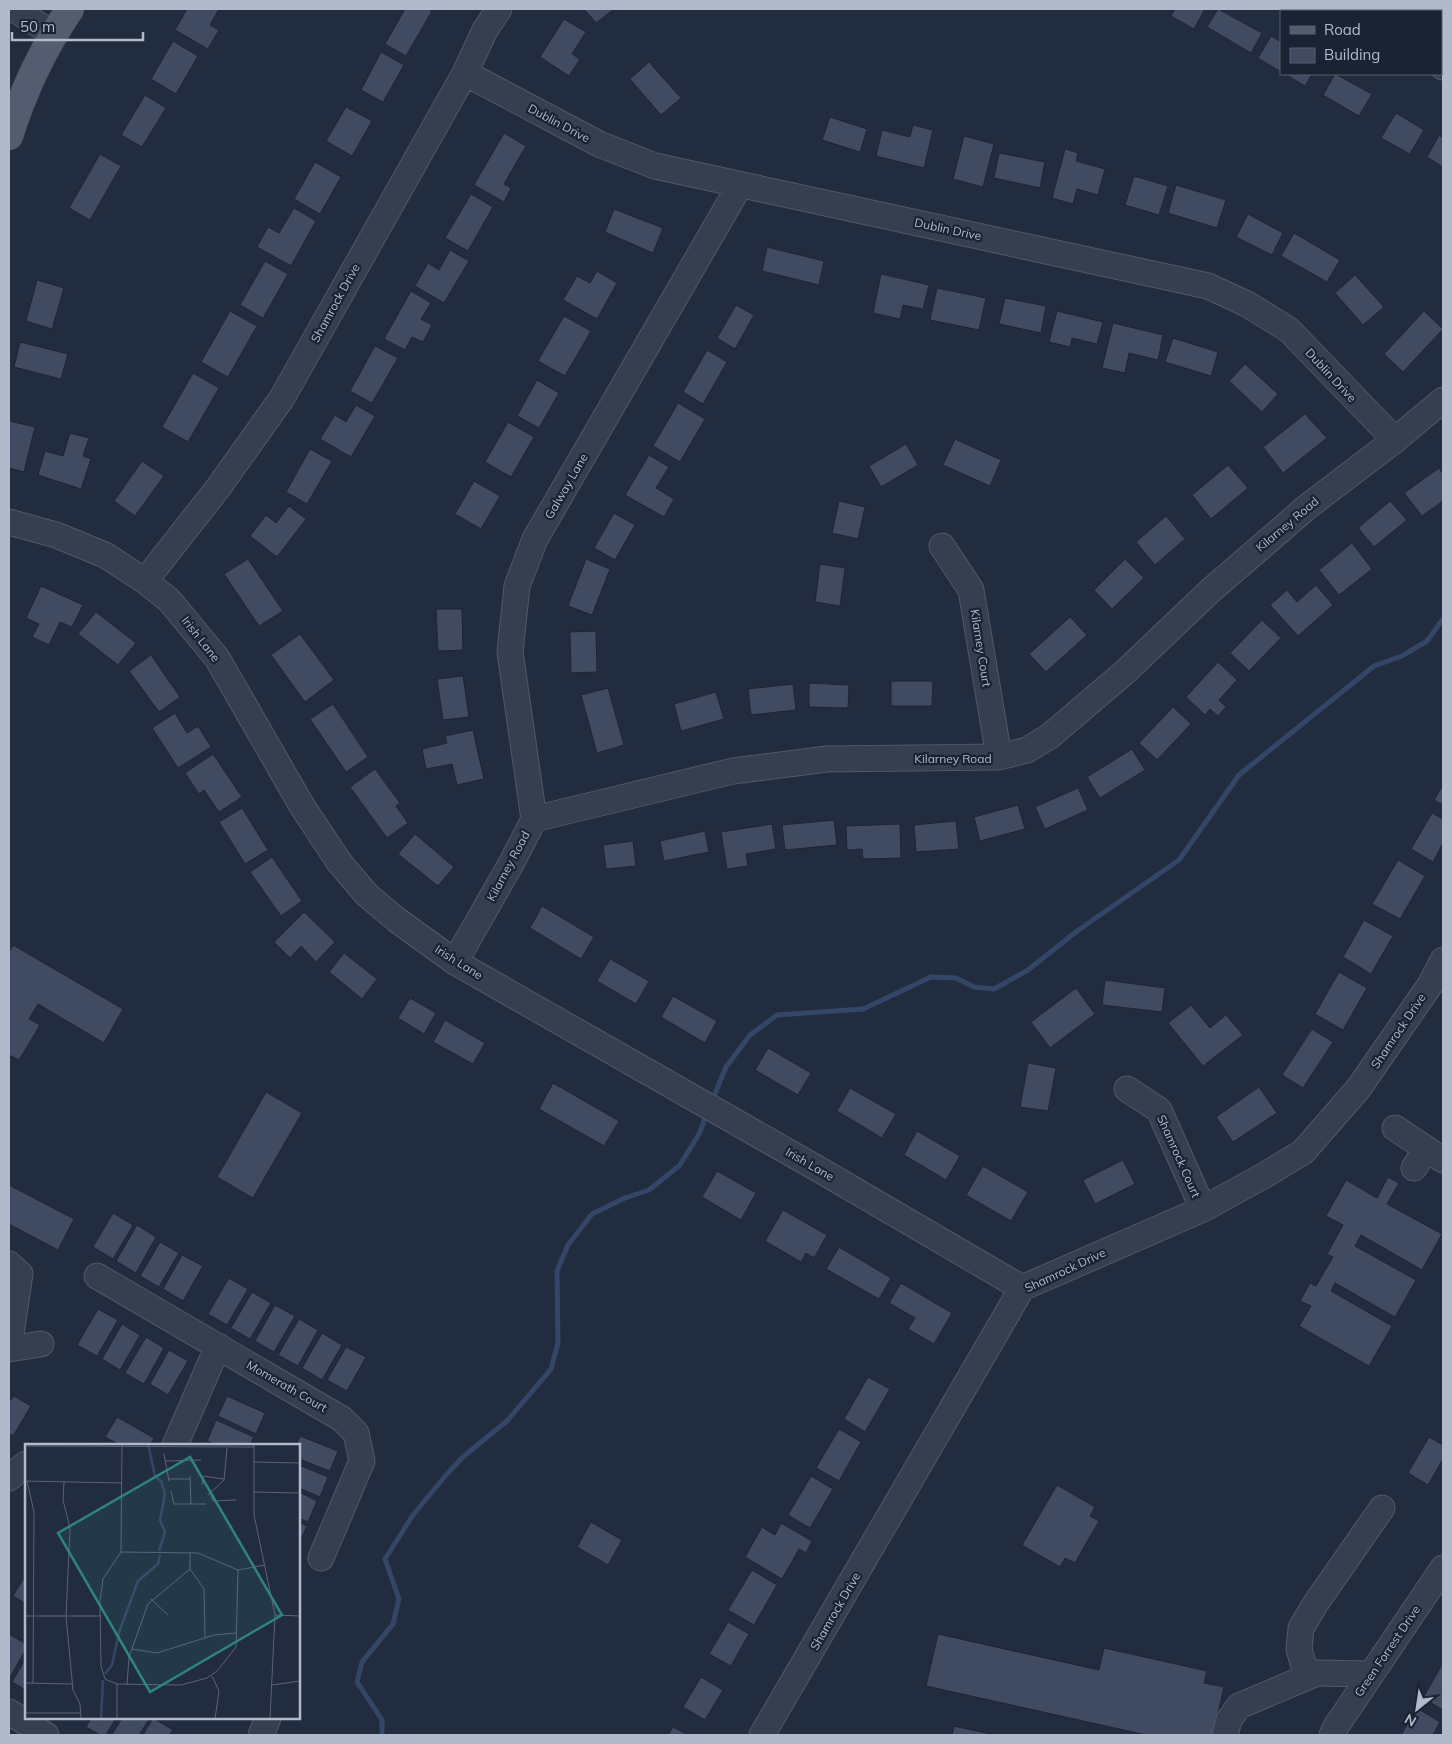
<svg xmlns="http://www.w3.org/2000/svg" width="1452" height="1744" font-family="Mulish,sans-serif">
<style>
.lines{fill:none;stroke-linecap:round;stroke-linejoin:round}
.stream{stroke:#344667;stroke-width:5}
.building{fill:#404b61;stroke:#1d2535}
.minor-casing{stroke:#515969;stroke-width:27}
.major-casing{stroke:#3f4757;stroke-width:29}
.minor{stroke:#363e4f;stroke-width:25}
.major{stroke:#545d6f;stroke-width:28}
.labels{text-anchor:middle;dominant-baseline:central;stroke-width:4.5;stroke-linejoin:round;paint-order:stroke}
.street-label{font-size:12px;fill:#b1b9ca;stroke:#1b2333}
.inset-river{fill:none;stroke:#344667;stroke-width:2.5}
.inset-road{fill:none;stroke:#5b6477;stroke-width:1}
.view{fill:#2f8380;fill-opacity:0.15;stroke:#2f8380;stroke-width:2.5}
.inset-edge{fill:none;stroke:#b1b9ca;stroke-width:2.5}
</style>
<rect width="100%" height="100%" fill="#222c3f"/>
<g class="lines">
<path class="stream" d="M712,1101L726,1067L750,1035L777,1015L863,1009L931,977L956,978L974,987L994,989L1028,970L1077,931L1179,860L1239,775L1374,666L1402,656L1427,641L1443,619
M382,1735V1720L357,1682L362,1662L393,1624L399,1599L385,1559L413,1515L446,1475L464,1456L507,1421L551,1369L558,1343L557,1271L568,1245L592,1214L625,1198L649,1190L680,1165L699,1134L707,1114"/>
</g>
<path class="building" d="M187,9H219L210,25L219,30L208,49L175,30Z
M405,9H428L432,11L406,56L385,44Z
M584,9H614L596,23Z
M1175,9H1205L1194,29L1171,16Z
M1218,9L1262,33L1251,53L1207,27Z
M564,19L586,32L572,54L580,59L569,76L540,57Z
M1271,36L1281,42V72L1258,58Z
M173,41L198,56L176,94L151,79Z
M381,52L404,65L383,102L361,90Z
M649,62L681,98L661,115L630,79Z
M1285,74H1312L1305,86Z
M1335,74L1372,94L1359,116L1323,95Z
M145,95L166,108L142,147L121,135Z
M346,107L372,121L352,156L326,141Z
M1396,113L1424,130L1410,154L1381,138Z
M830,117L867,129L860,152L822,140Z
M913,125L933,130L924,168L876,156L882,130L910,137Z
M504,133L526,146L504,184L511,188L504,202L474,185Z
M1439,135L1443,138V167L1427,157Z
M964,136L994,144L983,187L953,179Z
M1065,149L1078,153L1076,161L1105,169L1098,195L1077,189L1073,204L1052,198Z
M999,153L1045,162L1040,188L994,178Z
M100,154L121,166L90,220L69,208Z
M315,162L341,177L320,214L294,199Z
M1134,176L1168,186L1159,215L1125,205Z
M1176,185L1226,200L1217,228L1168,213Z
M471,194L493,207L468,251L445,238Z
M294,208L316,221L291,266L257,247L268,227L279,233Z
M614,209L663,228L653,253L605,232Z
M1248,214L1283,233L1272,255L1236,237Z
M1294,233L1340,260L1327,282L1281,256Z
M767,247L824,261L819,285L762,271Z
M450,250L469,261L444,303L415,286L428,263L439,270Z
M265,261L288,274L263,318L240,305Z
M597,271L617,283L597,319L563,300L577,276L590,283Z
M881,274L929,285L923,309L903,305L900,319L873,313Z
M1355,275L1384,307L1363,325L1335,293Z
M37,280L64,288L52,329L26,321Z
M937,288L986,298L979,330L930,320Z
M411,291L431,303L421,319L432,325L423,342L412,337L405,350L384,339Z
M1005,298L1046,306L1041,333L999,324Z
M736,305L754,315L735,349L717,338Z
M230,311L257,326L228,377L201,362Z
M1057,311L1103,322L1097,344L1072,338L1070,347L1049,342Z
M1424,311L1443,329L1403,372L1384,354Z
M564,316L591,331L565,376L538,361Z
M1113,323L1163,335L1158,360L1129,353L1125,373L1102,368Z
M1173,338L1218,352L1211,376L1165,362Z
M20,342L68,354L61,379L14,367Z
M375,346L398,358L372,403L350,391Z
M707,350L727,362L703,404L683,392Z
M1245,364L1278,394L1262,412L1229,381Z
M193,373L219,388L188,442L162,427Z
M537,380L559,393L539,428L517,416Z
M678,403L705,419L680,462L653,446Z
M356,405L375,416L351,457L320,439L335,415L346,422Z
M1305,414L1327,438L1283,473L1263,447Z
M9,421L35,427L24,472L9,468Z
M508,422L534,437L511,477L485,462Z
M70,433L89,438L83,456L91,459L81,489L38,475L45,451L63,456Z
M955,439L1001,460L990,486L943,465Z
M906,444L918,465L881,487L869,466Z
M310,449L332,461L307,504L286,492Z
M649,455L669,467L656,488L674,499L664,517L625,495Z
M142,461L164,476L135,516L114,501Z
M1228,465L1248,488L1211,519L1192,495Z
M1439,468L1443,474V501L1422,516L1404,493Z
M474,481L500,496L481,529L455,514Z
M839,501L865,507L858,539L832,533Z
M1390,501L1407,520L1374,547L1358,528Z
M289,506L306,519L277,557L250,536L266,515L276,523Z
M614,513L635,525L615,560L594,548Z
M1166,516L1185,539L1155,565L1136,542Z
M1352,543L1372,569L1339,595L1319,570Z
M248,559L283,611L259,626L224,574Z
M586,559L610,569L592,615L568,606Z
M1125,559L1144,578L1112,609L1094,590Z
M820,564L845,568L840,606L815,602Z
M1316,585L1333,605L1298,636L1270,605L1287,590L1297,602Z
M41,586L83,605L72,627L60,622L49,645L32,637L39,624L26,618Z
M436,609H462L463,650L438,651Z
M96,612L136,643L118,665L78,634Z
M1070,617L1087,635L1046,672L1029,654Z
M1262,620L1281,638L1249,671L1230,653Z
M596,631L597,672L571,673L570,632Z
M300,634L334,680L305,702L271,655Z
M151,655L180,697L159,712L129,671Z
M1218,662L1237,680L1219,700L1226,707L1218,716L1210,709L1205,715L1186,697Z
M463,676L469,717L443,720L437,679Z
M891,681H933L932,706H891Z
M809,683L849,685L848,708L809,707Z
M793,684L796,710L751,715L748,689Z
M608,688L624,745L597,753L581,695Z
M716,692L724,719L681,731L674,704Z
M333,704L368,757L346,772L310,719Z
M1173,707L1191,724L1157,760L1139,743Z
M175,713L187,733L198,726L211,747L178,768L152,728Z
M473,730L484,779L457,785L452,764L426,769L422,749L447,743L445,736Z
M1132,749L1145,770L1100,798L1087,777Z
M213,754L242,797L219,812L204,790L199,794L185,773Z
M375,769L400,803L396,806L408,823L387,838L350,787Z
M1443,785V805L1434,800Z
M1078,788L1088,810L1045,829L1035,807Z
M1018,805L1025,829L980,841L974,817Z
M242,808L268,850L245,864L219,822Z
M1432,813L1443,819V843L1433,862L1411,849Z
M834,820L837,845L785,850L782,825Z
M956,821L959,849L916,852L914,825Z
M772,824L776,849L746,854L748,866L727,869L721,832Z
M900,824L901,858L863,859L862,849L847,850L846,826Z
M705,831L709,852L664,861L660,841Z
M415,834L454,867L438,886L398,854Z
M633,841L636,866L606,869L603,845Z
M272,857L302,901L281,916L250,872Z
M1398,860L1425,876L1400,919L1372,904Z
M542,906L594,937L581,959L530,928Z
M304,912L335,942L316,962L301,946L290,958L274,942Z
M1364,920L1393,936L1371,974L1343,957Z
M13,945L123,1009L104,1043L38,1004L29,1019L40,1025L19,1060L9,1055V952Z
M344,953L377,979L362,999L329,972Z
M610,959L649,981L636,1004L597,981Z
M1339,972L1367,988L1343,1030L1315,1014Z
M1105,980L1165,988L1162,1012L1102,1005Z
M1076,988L1095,1014L1050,1048L1031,1022Z
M673,996L717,1021L705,1043L661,1017Z
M410,998L436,1013L424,1034L398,1018Z
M1191,1005L1210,1028L1226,1015L1243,1035L1203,1066L1168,1023Z
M445,1020L485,1043L473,1064L433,1042Z
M1312,1029L1333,1042L1303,1088L1282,1075Z
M768,1048L811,1073L798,1095L755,1070Z
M1028,1063L1056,1068L1048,1111L1020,1107Z
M553,1083L619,1121L604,1146L539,1109Z
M1259,1087L1277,1113L1233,1142L1216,1117Z
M850,1088L896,1114L882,1138L837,1111Z
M266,1092L302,1113L253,1198L217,1177Z
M917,1131L960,1156L946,1180L904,1155Z
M1123,1160L1135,1184L1095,1204L1083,1180Z
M983,1166L1028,1192L1011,1221L966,1195Z
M717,1171L756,1193L741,1220L702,1197Z
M1388,1177L1399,1183L1387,1204L1442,1234L1422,1270L1361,1235L1355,1246L1416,1280L1395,1317L1335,1283L1331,1291L1392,1326L1369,1366L1299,1326L1311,1306L1300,1301L1310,1283L1316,1286L1333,1257L1327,1254L1343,1225L1326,1216L1346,1180L1377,1198Z
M9,1185L74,1219L58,1250L9,1224Z
M783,1210L827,1235L814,1258L806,1253L801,1262L765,1241Z
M113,1213L133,1225L113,1259L93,1247Z
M137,1225L156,1237L136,1273L116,1261Z
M160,1242L179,1253L159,1287L140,1276Z
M839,1247L891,1278L879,1299L826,1269Z
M182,1255L203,1266L183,1301L163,1289Z
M229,1278L248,1289L227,1325L208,1314Z
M901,1283L952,1313L934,1344L908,1329L915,1318L889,1303Z
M252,1292L271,1303L250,1339L231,1328Z
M275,1305L295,1316L274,1352L255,1341Z
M98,1309L118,1320L97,1356L77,1345Z
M299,1319L318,1330L298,1366L278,1355Z
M122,1324L140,1335L120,1370L102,1359Z
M322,1333L342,1345L322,1380L302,1368Z
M146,1337L164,1348L144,1384L125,1373Z
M346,1347L366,1357L347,1391L327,1380Z
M169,1350L188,1361L168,1395L150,1384Z
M868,1377L890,1389L865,1432L844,1419Z
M14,1396L31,1406L13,1436L9,1433V1402Z
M227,1396L265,1413L256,1434L218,1416Z
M117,1417L154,1438L150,1445H120L105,1437Z
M216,1420L254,1437L250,1445H216L207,1441Z
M839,1429L861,1442L839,1481L816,1468Z
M300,1436L338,1451L330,1471L299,1459V1445H296Z
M1429,1437L1443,1445V1459L1428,1485L1408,1473Z
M299,1465L328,1477L320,1497L299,1488Z
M811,1476L833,1489L810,1528L788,1515Z
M1057,1485L1095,1507L1090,1516L1099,1521L1075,1563L1065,1558L1060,1567L1022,1545Z
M299,1492L317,1501L308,1522L299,1518Z
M299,1522L307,1526L299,1544Z
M591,1522L622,1540L608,1565L577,1547Z
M781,1523L812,1541L806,1553L799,1549L782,1579L745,1557L762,1527L775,1535Z
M752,1570L777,1585L754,1625L728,1610Z
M25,1576L26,1577V1604L13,1596Z
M728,1622L749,1634L731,1666L709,1654Z
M9,1634L26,1644V1649L9,1679Z
M938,1634L1099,1670L1104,1648L1207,1671L1204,1683L1224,1687L1213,1735H1146L926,1686Z
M26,1658V1690L12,1682Z
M1443,1663V1710L1423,1698Z
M701,1677L723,1690L705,1720L683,1707Z
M1417,1708L1440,1722L1433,1735H1401Z
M91,1718H116L106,1735H100L86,1727Z
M122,1718H150L139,1735H112Z
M153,1718L173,1730L169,1735H143Z
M954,1726L995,1735H952Z
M673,1727L688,1735H668Z"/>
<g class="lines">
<g class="minor-casing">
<path id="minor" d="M14,9L53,34
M1344,9L1348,11
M1441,65L1443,67
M465,73L599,144L655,166L1208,286L1247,304L1289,330L1395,440
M9,522L56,535L105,555L145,581L169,600L217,658L302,806L339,862L367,895L397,920L455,962L820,1170L1022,1288
M942,546L971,590L999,757
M145,581L218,488L282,398L465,73L485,30L499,9
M534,819L510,652L517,586L535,539L740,185
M455,962L512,862L534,819L733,771L827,759L999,757L1027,750L1050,736L1125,672L1210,591L1307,507L1395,440L1443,400
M1127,1089L1159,1110L1203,1209
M1395,1128L1443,1160
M1414,1168L1426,1149
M9,1264L20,1274L9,1347
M97,1276L342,1419L356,1433L362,1461L321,1558
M9,1349L41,1344
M175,1445L218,1346
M9,1478L26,1464
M1307,1677L1299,1649L1301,1628L1316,1603L1382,1508
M9,1712L46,1735
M261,1735L268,1718
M762,1735L1022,1288L1203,1209L1265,1175L1303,1152L1358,1089L1430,985L1443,960
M1225,1735L1229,1720L1239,1706L1317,1673L1371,1674
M1332,1735L1335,1728L1443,1568"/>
</g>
<g class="major-casing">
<path id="major" d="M9,136C23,91 44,47 70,9"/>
</g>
<use href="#minor" class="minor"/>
<use href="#major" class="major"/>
</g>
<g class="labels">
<g class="street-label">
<text transform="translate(559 123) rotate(28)">Dublin Drive</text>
<text transform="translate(948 229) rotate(12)">Dublin Drive</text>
<text transform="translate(335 303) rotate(-61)">Shamrock Drive</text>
<text transform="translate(1331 375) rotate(47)">Dublin Drive</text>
<text transform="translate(566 486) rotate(-60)">Galway Lane</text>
<text transform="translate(1287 524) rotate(-40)">Kilarney Road</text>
<text transform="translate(201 639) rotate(52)">Irish Lane</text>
<text transform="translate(981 648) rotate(81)">Kilarney Court</text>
<text x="953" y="758">Kilarney Road</text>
<text transform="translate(508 866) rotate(-62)">Kilarney Road</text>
<text transform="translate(459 962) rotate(32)">Irish Lane</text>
<text transform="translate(1398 1031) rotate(-56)">Shamrock Drive</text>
<text transform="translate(1179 1156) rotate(66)">Shamrock Court</text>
<text transform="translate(810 1164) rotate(30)">Irish Lane</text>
<text transform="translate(1065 1270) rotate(-25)">Shamrock Drive</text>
<text transform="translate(287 1386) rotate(30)">Momerath Court</text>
<text transform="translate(835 1611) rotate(-60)">Shamrock Drive</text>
<text transform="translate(1387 1651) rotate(-56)">Green Forrest Drive</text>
</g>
</g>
<g transform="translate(25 1444)">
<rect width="275" height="275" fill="#222c3f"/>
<path class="inset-river" d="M123,0L130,32L136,37L140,50L135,76L140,88L134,107M80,230L87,221L94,188L113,137L133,120L135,111M76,275L78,236"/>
<path class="inset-road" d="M97,0L96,108L78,135L75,157L76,222L80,235L92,240L156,241L182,234L192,227L211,203L213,126M229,0V71L250,171L245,275M0,2L229,3M139,10L144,37M140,17L176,16M228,18L275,19M165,32L166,60M143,35H165M0,37L97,39M2,37L9,68L8,239M39,38L38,56L45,84L41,172L48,246L55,260L56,275M177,41L178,32L199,35M146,47L149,60H181M228,48L275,49M185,49L188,57L211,56M183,51L199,36L202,4M96,108L173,109L213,126L240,121M165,125L179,145L180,193M126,155L143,171M250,171L275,172M0,172H76M107,205L132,209L189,191L211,189M187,232L194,247L190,275M0,239L47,240M102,241L104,213L123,160L165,125V108M247,241L275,237M0,269H55M92,275V240"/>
<path class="view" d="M165,13L257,171L125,248L33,89Z"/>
<rect width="275" height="275" class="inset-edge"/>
</g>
<rect width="1452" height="1744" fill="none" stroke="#b1b9ca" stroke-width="20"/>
<rect x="1280" y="10" width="162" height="65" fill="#1b2333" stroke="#575f6f"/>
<rect x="1290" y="26" width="25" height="8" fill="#545d6f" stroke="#575f6f"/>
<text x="1324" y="35" font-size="15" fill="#b1b9ca">Road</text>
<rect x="1290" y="48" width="25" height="15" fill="#404b61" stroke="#575f6f"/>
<text x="1324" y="60" font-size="15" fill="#b1b9ca">Building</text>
<g transform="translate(1417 1709) rotate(210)" stroke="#1b2333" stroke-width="4" paint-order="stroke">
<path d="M0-4L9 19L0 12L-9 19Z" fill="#b1b9ca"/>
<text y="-8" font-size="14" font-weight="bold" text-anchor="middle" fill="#b1b9ca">N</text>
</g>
<path d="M12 32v8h131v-8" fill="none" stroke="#b1b9ca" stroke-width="2.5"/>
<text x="20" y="32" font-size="15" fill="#b1b9ca" stroke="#1b2333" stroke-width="4" paint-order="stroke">50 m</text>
</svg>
